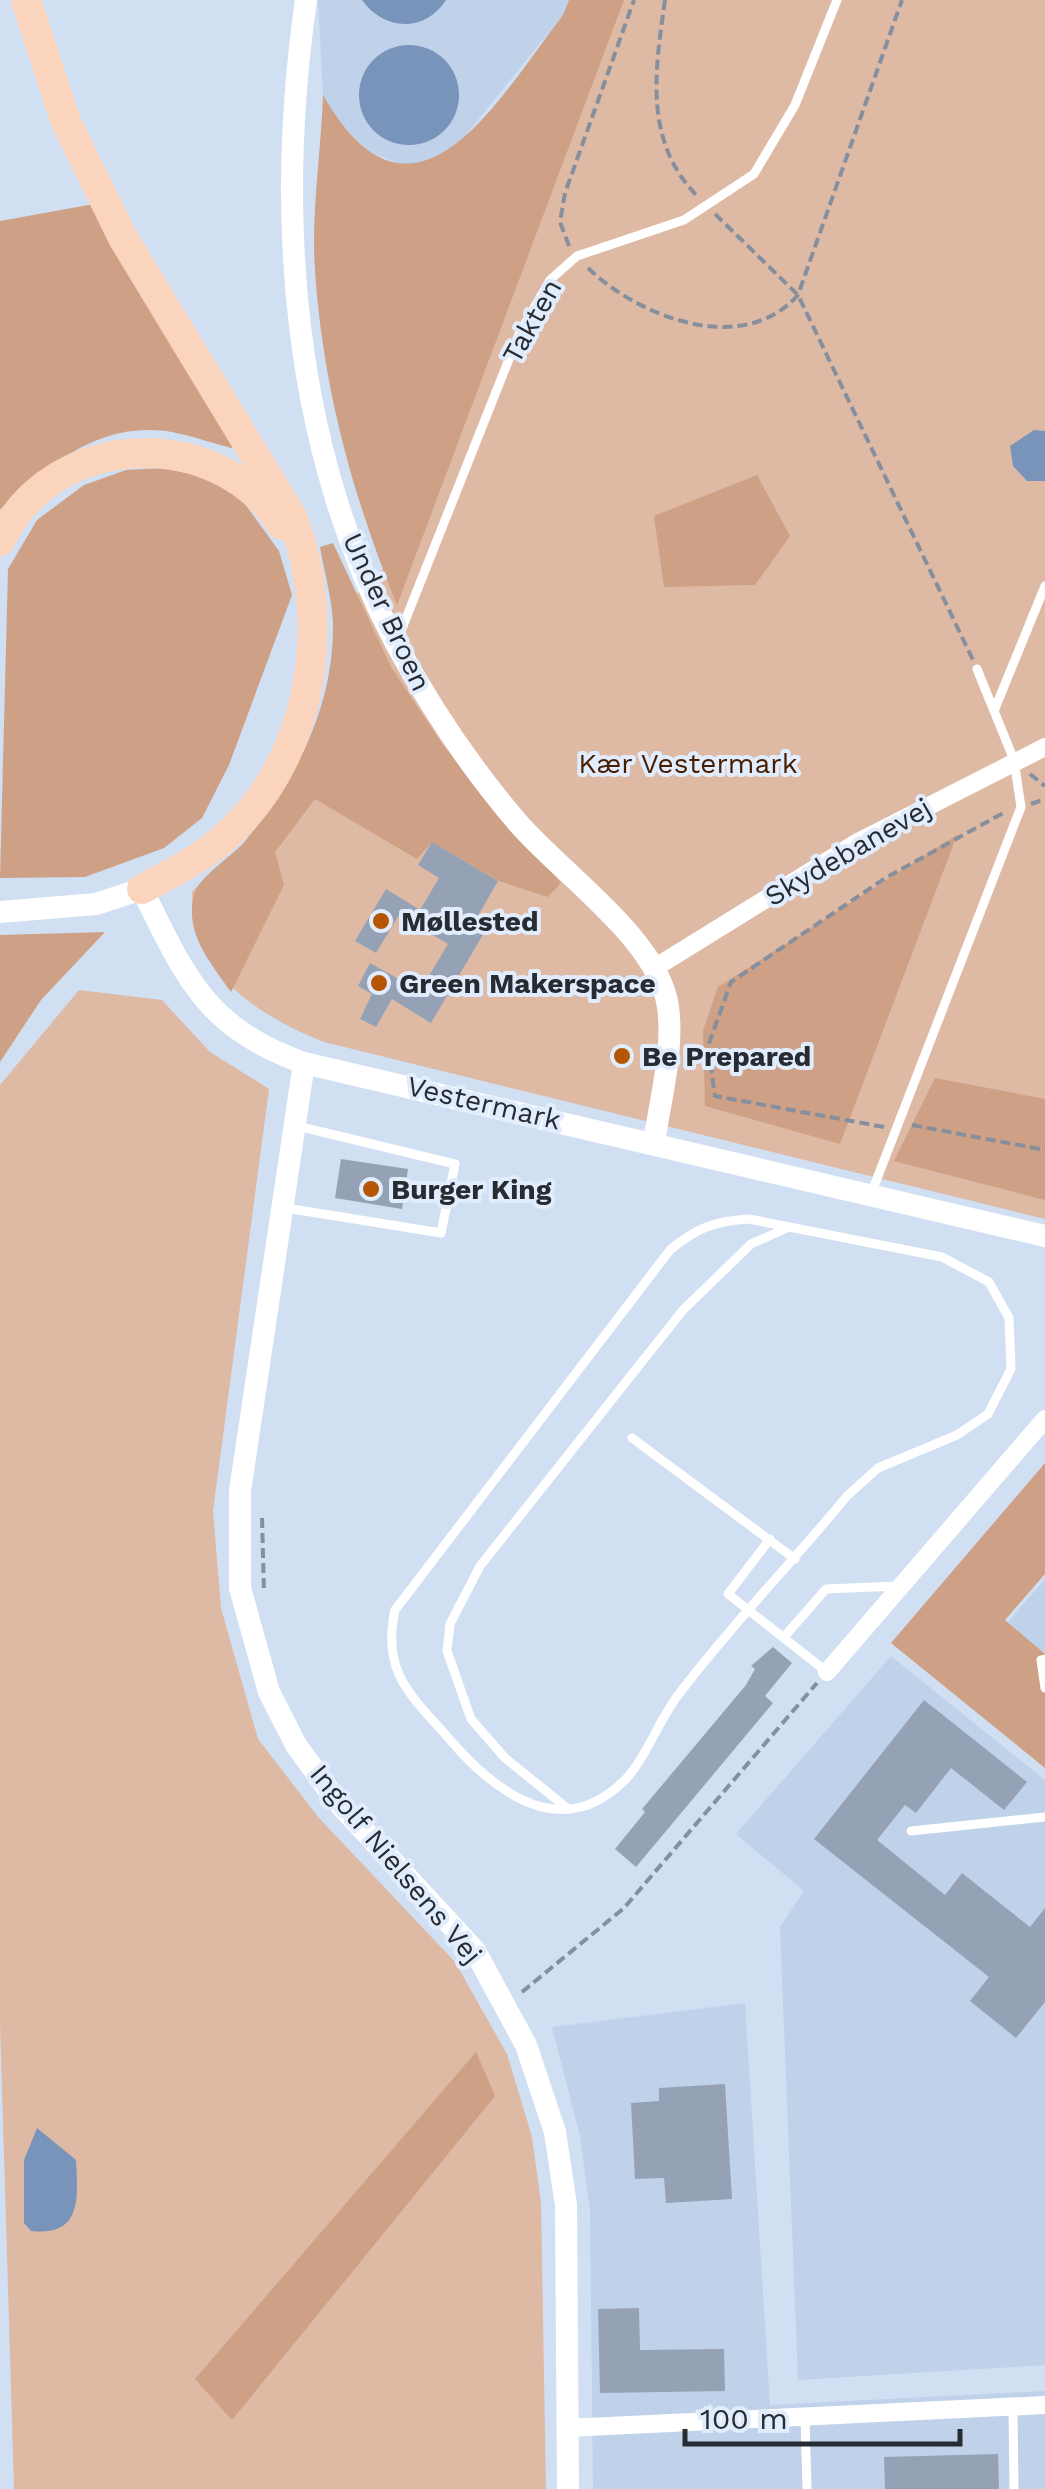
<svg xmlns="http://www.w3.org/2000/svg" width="1045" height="2489" font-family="'Work Sans',sans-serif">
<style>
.built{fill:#bfd2ea}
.green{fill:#deb9a4}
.forest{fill:#cea085}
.water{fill:#7894bb}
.building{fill:#95a2b5}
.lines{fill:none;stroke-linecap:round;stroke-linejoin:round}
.path{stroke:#858f9d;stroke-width:4;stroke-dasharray:10 5;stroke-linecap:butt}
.service{stroke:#fff;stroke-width:9}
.minor{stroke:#fff;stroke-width:18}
.tertiary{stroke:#fff;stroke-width:22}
.trunk{stroke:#fbd4be;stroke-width:30}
.poi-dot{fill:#b45606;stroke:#e1ecfc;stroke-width:4}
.labels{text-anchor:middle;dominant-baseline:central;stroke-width:8;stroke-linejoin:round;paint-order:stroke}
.street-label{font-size:28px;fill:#272c33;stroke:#e1ecfc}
.park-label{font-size:28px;fill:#481d00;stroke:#e1ecfc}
.poi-label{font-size:28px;font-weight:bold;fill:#272c33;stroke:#e1ecfc;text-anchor:start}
</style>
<rect width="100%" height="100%" fill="#d1dff3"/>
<path class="built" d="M318,0H569L563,15L460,142L430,163L403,165L368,151L339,122L323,95Z
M1045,1579V1654L1008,1622Z
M891,1656L1045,1780V2365L798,2380L780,1927L804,1891L736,1834Z
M745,2003L770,2405L1045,2391V2489H593L590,2211L580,2136L552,2027Z"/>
<path class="green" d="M615,0H1045V1219L324,1042C255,1014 193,974 192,892C212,868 239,852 261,830C315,776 332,686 337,614L406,546Z
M79,990L162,1000L210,1052L269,1089L213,1511L221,1608L258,1739L319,1818L455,1962L507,2054L532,2137L541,2203L546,2489H14L0,2022V1085Z"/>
<path class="forest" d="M569,0H624L397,605C353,497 323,388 315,271C311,214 321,153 323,95C414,254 499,98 563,15Z
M94,204L240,450C212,444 177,429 148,430C89,430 40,471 0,510V221Z
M182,467L240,497L279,551L292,595L229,765L202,818L164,848L85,877L0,878L8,569L37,520L84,485L126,470Z
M757,475L790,536L755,585L664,587L654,516Z
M333,543L391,667L443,745L561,883L548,897L499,881L432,842L417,859L315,799L275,852L284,885L231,992C211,963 184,933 194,895C199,876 233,856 246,840C297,777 334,707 333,623C332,598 324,571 320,547Z
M957,835L840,1144L705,1106L703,1031L718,987Z
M105,932L41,1000L0,1062V935Z
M935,1078L1045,1099V1200L894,1161Z
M1045,1463V1574L1005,1620L1045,1654V1768L891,1643Z
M476,2052L495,2096L232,2420L195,2379Z"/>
<path class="water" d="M362,0H446C425,33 384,31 362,0Z
M359 95a50 50 0 1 1 100 0a50 50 0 1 1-100 0Z
M1034,430L1045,431V481H1027L1013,466L1010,446Z
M37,2128L76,2160C78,2198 82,2237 31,2231L24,2223V2160Z"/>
<path class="building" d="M432,842L498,881L472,926L484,933L431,1023L392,999L376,1027L360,1019L372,994L358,986L370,963L420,991L448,944L399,915L376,953L355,941L386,889L420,910L439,878L418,865Z
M341,1159L408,1169L402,1209L335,1198Z
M773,1647L792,1663L765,1696L773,1703L636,1867L615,1849L645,1812L642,1809L746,1685L755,1669L751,1666Z
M924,1700L1027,1782L1004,1810L951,1768L916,1813L905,1805L877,1840L945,1895L962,1873L1030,1927L1045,1908V2002L1016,2038L970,2001L989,1977L814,1839Z
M725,2084L732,2199L666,2203L664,2178L635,2179L631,2103L659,2101V2088Z
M639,2308L640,2350L724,2349L725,2391L600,2393L598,2309Z
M998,2454L999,2489H885L884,2457Z"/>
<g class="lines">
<path class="path" d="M665,0C655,71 643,141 698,197
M715,214L798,295L973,660
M569,246L560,222L565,193L634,0
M588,268C640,318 743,357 798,295L902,0
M1030,774L1045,786
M1031,804L1045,799
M912,1125L1045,1150
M884,1127L715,1096L708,1046L731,982L887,877L1003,813
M262,1518L264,1593
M522,1992L624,1908L817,1683"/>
<path class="service" d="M397,641L519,334L550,280L577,256L684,220L754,174L795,105L837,0
M994,711L1045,586
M871,1194L1021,807L1014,760L977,669
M286,1208L441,1233L455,1164L297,1126
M749,1219L942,1257L989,1282L1009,1318L1011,1369L988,1414L957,1435L878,1468L847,1496C792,1563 731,1625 679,1694C660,1718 650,1749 631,1773C620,1787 599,1803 581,1807C531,1820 482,1777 452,1742C412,1696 381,1674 395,1610L670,1250C696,1228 715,1221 749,1219Z
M632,1438L795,1559
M770,1539L728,1594L827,1672
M784,1637L826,1589L899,1586
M1045,1659L1041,1660L1045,1688
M567,1808L505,1758L471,1719L447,1651L450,1624L480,1566L683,1310L751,1244L787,1228
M911,1831L1045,1817
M1013,2407L1014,2489
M805,2417L807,2489"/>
<path class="minor" d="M656,967L858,842L1045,747
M827,1672L1045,1419
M567,2428L1045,2405"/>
<path class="tertiary" d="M306,0C275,216 292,446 395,642C430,707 470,767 518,823C563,875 659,940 668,1007C674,1051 660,1100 654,1143
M0,912L96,904L142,889C185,977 206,1028 304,1063L1045,1236
M304,1063L240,1491V1588L269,1692L296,1745L335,1799L475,1951L526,2045L555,2132L566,2205L568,2489"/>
<path class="trunk" d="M26,0L66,122L123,238L292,517C336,631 310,776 208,851C188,866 163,877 142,889
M0,541C52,430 217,423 282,525"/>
</g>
<g class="poi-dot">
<circle cx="381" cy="921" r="10"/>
<circle cx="379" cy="983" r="10"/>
<circle cx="622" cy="1056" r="10"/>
<circle cx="371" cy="1189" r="10"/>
</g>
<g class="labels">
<g class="street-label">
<text transform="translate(532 321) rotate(-61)">Takten</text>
<text transform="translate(387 612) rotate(65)">Under Broen</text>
<text transform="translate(848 852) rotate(-30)">Skydebanevej</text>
<text transform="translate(484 1103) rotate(13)">Vestermark</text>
<text transform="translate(396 1864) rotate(50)">Ingolf Nielsens Vej</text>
</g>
<g class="park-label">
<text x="688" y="763">Kær Vestermark</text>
</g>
<g class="poi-label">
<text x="401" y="921">Møllested</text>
<text x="399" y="983">Green Makerspace</text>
<text x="642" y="1056">Be Prepared</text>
<text x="391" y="1189">Burger King</text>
</g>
</g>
<path d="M685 2429v15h275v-15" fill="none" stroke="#272c33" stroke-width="5"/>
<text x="700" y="2429" font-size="30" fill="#272c33" stroke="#e1ecfc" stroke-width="8" paint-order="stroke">100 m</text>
</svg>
